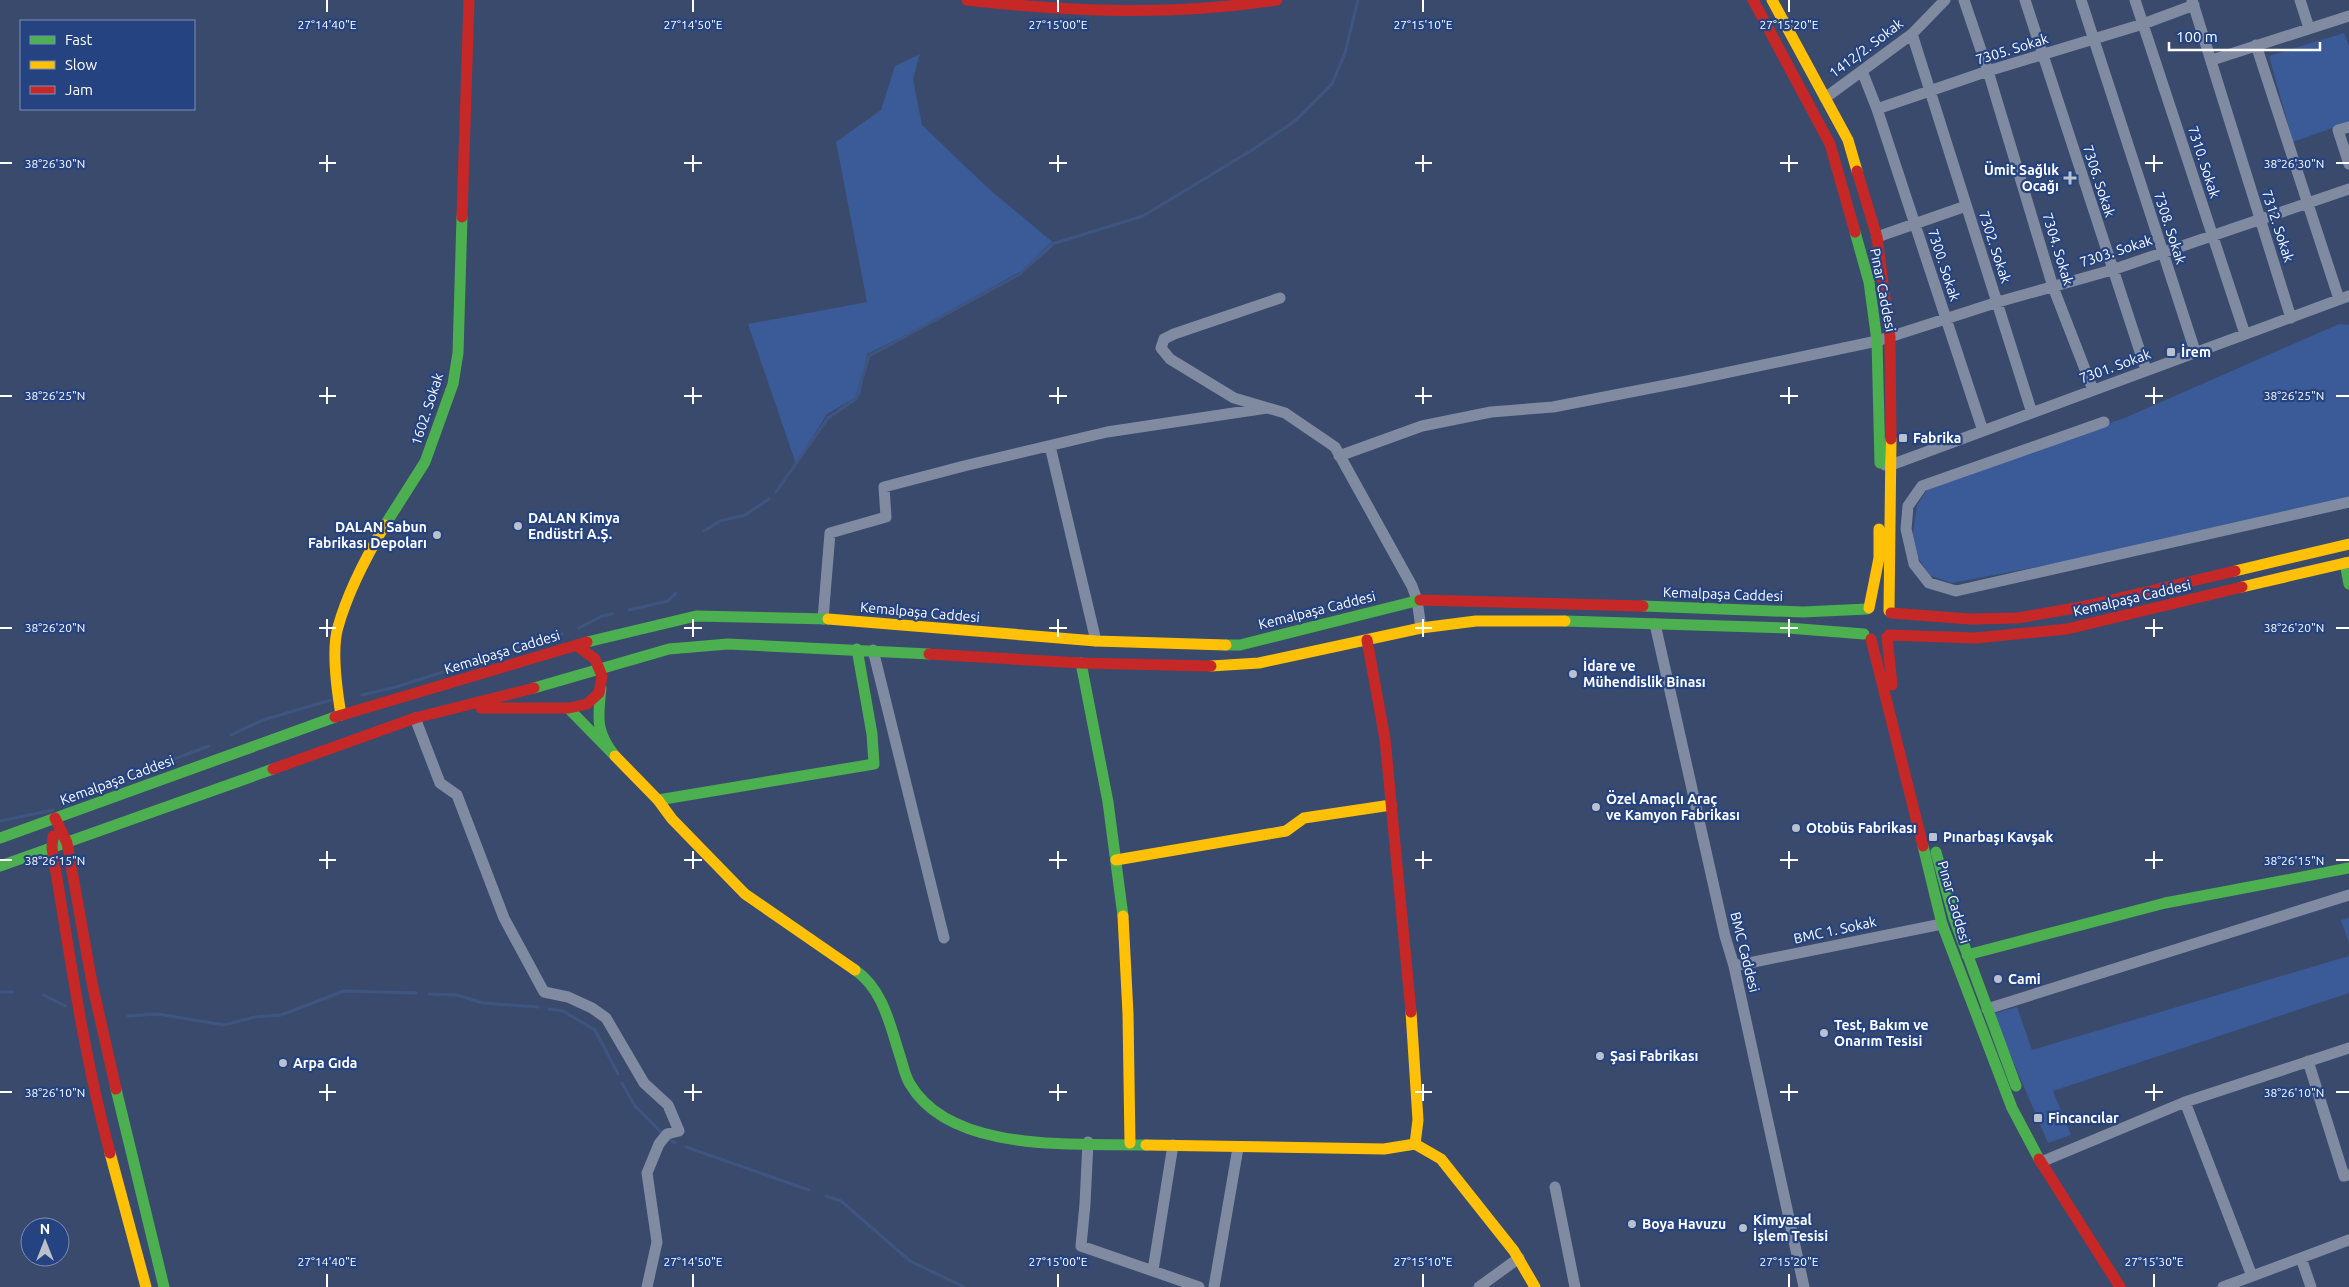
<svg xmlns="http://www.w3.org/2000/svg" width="2349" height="1287" font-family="Ubuntu,sans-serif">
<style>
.green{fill:#3a5a98}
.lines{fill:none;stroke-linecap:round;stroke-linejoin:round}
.stream{stroke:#3f5581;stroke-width:3}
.street{stroke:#808ba2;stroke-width:11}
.fast{stroke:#4caf50;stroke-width:11}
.slow{stroke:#ffc107;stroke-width:11}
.jam{stroke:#c62828;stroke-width:11}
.ticks{fill:none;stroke:#fff;stroke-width:2}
.poi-dot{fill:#bac0cc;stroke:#254381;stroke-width:2}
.labels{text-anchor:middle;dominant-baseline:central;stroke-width:4.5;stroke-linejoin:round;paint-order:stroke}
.street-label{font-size:14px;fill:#fff;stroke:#254381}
.poi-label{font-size:14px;font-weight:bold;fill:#fff;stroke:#254381;text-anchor:start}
.ticks-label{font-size:12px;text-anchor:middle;fill:#fff;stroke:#254381;stroke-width:4.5;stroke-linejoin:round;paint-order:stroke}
</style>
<rect width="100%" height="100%" fill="#3a4a6c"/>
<path class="green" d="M2344,33L2349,46V122L2293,142L2269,56Z
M920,54L913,79L922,125L990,190L1055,244L1032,265L912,332L867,354L860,395L827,414L796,464L748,324L867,302L836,142L881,110L895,66Z
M2339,324L2349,325V498L2105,554L1952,583L1929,575L1911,546L1917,505L1927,490L2127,417Z
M2349,918V943L2341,920Z
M2349,956V993L2053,1091L2071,1135L2048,1143L1993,1014L2017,1007L2032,1050Z"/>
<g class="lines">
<path class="stream" d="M776,492L828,418L856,399L869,356L1020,274L1049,245L1143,216L1252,150L1295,121L1332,84L1345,53L1358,0
M704,531L720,521L745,515L769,499
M629,610L668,601L676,593
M579,628L602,616L612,614
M362,695L396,687L562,634
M231,735L263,720L331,700
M64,806L150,768L209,746
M0,821L53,810
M0,992H12
M429,994L457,995L483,1003L538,1007
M44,995L65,1006
M549,1009L563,1011L595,1030L618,1074
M128,1016L158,1014L224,1025L255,1017L281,1015L344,991L416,993
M622,1083L635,1106L661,1132
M668,1138L675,1143
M686,1147L809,1190
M826,1196L841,1201L910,1261L964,1287"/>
<path class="street" d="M1964,0L1988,71L2053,287L2093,390
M2025,0L2146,370
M2081,0L2195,351
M2135,0L2245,334
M2192,0L2291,318
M2300,0L2309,28
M1912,34L2032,413
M2256,45L2339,299
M2212,60L2349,16
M1862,71L1877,109L1988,71L2143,24L2194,5
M1825,98L1912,34L1945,0
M1877,109L1983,431
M2349,127L2338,130L2349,164
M1877,237L1966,206
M1280,298L1174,334L1164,339L1161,348L1170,359L1234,398L1285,413L1335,447L1412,586L1417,600L1421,628
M2104,422L1922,486L1908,506L1906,529L1914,564L1929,583L1956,591L2349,502
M1050,446L1096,641
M1339,456L1422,426L1491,412L1553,407L1687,381L1877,341L1998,302L2112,270L2349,189
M1885,465H1891L2349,296
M823,619L830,533L886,517L884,487L964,466L1107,432L1267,408
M1655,624L1725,936L1734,966L1804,1287
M873,650L944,938
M415,718L440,783L457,795L504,918L544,992L568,997L592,1008L606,1018L644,1083L668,1105L679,1131L667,1134L659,1144L647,1173L657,1242L647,1287
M1734,966L1942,924
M1987,1009L2349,895
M2308,1061L2344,1176L2349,1175
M2185,1102L2252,1276
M1088,1142L1085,1204L1081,1246L1199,1287
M2041,1162L2185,1102L2349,1048
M1555,1187L1575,1287
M2301,1258L2311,1287
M1153,1270L1173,1145
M1214,1287L1238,1148
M1479,1287L1519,1258
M2223,1287L2349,1240"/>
<path class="fast" d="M1855,232L1869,282L1877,341L1880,463
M385,525L425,462L453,384L458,353L462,217
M2345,563L2349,584
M1643,606L1803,612L1867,609
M1565,621L1788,628L1864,634
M587,642L696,616L828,619
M1226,645H1240L1420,600
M1081,663L1108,802L1123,916
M534,688L669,649L728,644L929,654
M569,709L615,756C595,731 598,718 601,688
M658,800L874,764L872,734L857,649
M0,838L335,717
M1923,846L1942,924L2012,1108L2039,1159
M1936,852L1954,918L2016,1086
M0,866L273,769
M1967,955L2165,903L2349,868
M855,970C883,989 890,1025 900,1056C903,1065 905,1076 910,1084C951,1154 1076,1143 1146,1145
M116,1089L164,1287"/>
<path class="slow" d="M1772,0L1848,140L1857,171
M2235,571L2349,544
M2242,587L2349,562
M1869,608L1879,558V529
M1889,611L1891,439
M828,619L1096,641L1226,645
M1211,666L1259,663L1421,628L1476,621H1565
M341,715C337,691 331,650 338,627C348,591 366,557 385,525
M615,756L658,800L672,819L745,894L855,970
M1116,860L1286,831L1304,818L1391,805
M1123,916L1128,1014L1130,1143
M1411,1012L1418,1120L1415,1144
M1146,1145L1384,1149L1415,1144L1441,1159L1514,1251L1535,1287
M110,1153L146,1287"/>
<path class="jam" d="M967,0C1071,12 1173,16 1277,0
M1753,0L1830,144L1855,232
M1857,171L1877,237L1890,337L1891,439
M462,217L469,0
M1420,600L1643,606
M1891,613L1970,619L2018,618L2086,606L2235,571
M1889,635L1975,638L2067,629L2242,587
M1887,637L1892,685
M1871,639L1923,846
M1367,640L1385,739L1411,1012
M929,654L1081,663L1211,666
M481,708H569L587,704L599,693L602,676L595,659L576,645
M335,717L587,642
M273,769L415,718L534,688
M55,818L67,843L92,983L116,1089
M53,836L52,848C69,949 83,1053 110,1153
M2039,1159L2120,1287"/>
</g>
<path class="ticks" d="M327,0V12M693,0V12M1058,0V12M1423,0V12M1789,0V12M327,155V172M693,155V172M1058,155V172M1423,155V172M1789,155V172M2154,155V172M0,163H12M319,163H336M684,163H702M1049,163H1067M1415,163H1432M1780,163H1798M2145,163H2163M2336,163H2349M327,387V404M693,387V404M1058,387V404M1423,387V404M1789,387V404M2154,387V404M0,396H12M319,396H336M684,396H702M1049,396H1067M1415,396H1432M1780,396H1798M2145,396H2163M2336,396H2349M327,619V637M693,619V637M1058,619V637M1423,619V637M1789,619V637M2154,619V637M0,628H12M319,628H336M684,628H702M1049,628H1067M1415,628H1432M1780,628H1798M2145,628H2163M2336,628H2349M327,851V869M693,851V869M1058,851V869M1423,851V869M1789,851V869M2154,851V869M0,860H12M319,860H336M684,860H702M1049,860H1067M1415,860H1432M1780,860H1798M2145,860H2163M2336,860H2349M327,1084V1101M693,1084V1101M1058,1084V1101M1423,1084V1101M1789,1084V1101M2154,1084V1101M0,1092H12M319,1092H336M684,1092H702M1049,1092H1067M1415,1092H1432M1780,1092H1798M2145,1092H2163M2336,1092H2349M327,1274V1287M693,1274V1287M1058,1274V1287M1423,1274V1287M1789,1274V1287M2154,1274V1287"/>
<g class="poi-dot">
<path d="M2067.5 170.5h5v5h5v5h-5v5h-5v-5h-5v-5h5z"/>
<rect x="2166" y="347" width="10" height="10" rx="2.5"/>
<rect x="1898" y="433" width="10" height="10" rx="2.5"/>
<circle cx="518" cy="526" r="5"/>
<circle cx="437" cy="535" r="5"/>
<circle cx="1573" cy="674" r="5"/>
<circle cx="1596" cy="807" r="5"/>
<circle cx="1796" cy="828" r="5"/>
<rect x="1928" y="832" width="10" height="10" rx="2.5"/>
<circle cx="1998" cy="979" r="5"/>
<circle cx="1824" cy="1033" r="5"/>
<circle cx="1600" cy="1056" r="5"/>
<circle cx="283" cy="1063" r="5"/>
<rect x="2033" y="1113" width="10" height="10" rx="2.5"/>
<circle cx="1632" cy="1224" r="5"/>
<circle cx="1743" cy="1228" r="5"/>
</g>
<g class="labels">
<g class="street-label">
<text transform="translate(1866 48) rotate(-37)">1412/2. Sokak</text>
<text transform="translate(2012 49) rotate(-17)">7305. Sokak</text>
<text transform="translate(2204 162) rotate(72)">7310. Sokak</text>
<text transform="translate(2099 181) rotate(72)">7306. Sokak</text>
<text transform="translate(2278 226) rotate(72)">7312. Sokak</text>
<text transform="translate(2170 228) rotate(72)">7308. Sokak</text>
<text transform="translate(1995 247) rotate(72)">7302. Sokak</text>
<text transform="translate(2058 249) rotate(73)">7304. Sokak</text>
<text transform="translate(2116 251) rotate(-18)">7303. Sokak</text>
<text transform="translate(1944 265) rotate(72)">7300. Sokak</text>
<text transform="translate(1883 290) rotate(79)">Pınar Caddesi</text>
<text transform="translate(2115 366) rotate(-20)">7301. Sokak</text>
<text transform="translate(427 409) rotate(-72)">1602. Sokak</text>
<text transform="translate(1723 594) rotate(2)">Kemalpaşa Caddesi</text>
<text transform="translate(2132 598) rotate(-13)">Kemalpaşa Caddesi</text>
<text transform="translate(1317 610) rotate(-14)">Kemalpaşa Caddesi</text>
<text transform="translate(920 612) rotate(5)">Kemalpaşa Caddesi</text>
<text transform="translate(502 652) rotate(-17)">Kemalpaşa Caddesi</text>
<text transform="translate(117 780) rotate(-20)">Kemalpaşa Caddesi</text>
<text transform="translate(1954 902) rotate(74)">Pınar Caddesi</text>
<text transform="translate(1835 930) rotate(-12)">BMC 1. Sokak</text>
<text transform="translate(1745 952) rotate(76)">BMC Caddesi</text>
</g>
<g class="poi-label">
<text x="2059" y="170" text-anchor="end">Ümit Sağlık<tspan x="2059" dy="16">Ocağı</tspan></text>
<text x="2181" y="352">İrem</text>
<text x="1913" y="438">Fabrika</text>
<text x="528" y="518">DALAN Kimya<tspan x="528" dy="16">Endüstri A.Ş.</tspan></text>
<text x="427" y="527" text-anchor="end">DALAN Sabun<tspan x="427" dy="16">Fabrikası Depoları</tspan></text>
<text x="1583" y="666">İdare ve<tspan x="1583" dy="16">Mühendislik Binası</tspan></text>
<text x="1606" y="799">Özel Amaçlı Araç<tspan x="1606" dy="16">ve Kamyon Fabrikası</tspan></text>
<text x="1806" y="828">Otobüs Fabrikası</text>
<text x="1943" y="837">Pınarbaşı Kavşak</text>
<text x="2008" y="979">Cami</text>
<text x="1834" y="1025">Test, Bakım ve<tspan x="1834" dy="16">Onarım Tesisi</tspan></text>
<text x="1610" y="1056">Şasi Fabrikası</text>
<text x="293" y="1063">Arpa Gıda</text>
<text x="2048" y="1118">Fincancılar</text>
<text x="1753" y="1220">Kimyasal<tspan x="1753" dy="16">İşlem Tesisi</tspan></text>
<text x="1642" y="1224">Boya Havuzu</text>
</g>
</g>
<g class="ticks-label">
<text x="327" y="29">27°14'40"E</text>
<text x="693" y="29">27°14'50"E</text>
<text x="1058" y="29">27°15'00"E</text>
<text x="1423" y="29">27°15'10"E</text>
<text x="1789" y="29">27°15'20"E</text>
<text x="55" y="168">38°26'30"N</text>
<text x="2294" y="168">38°26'30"N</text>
<text x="55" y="400">38°26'25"N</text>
<text x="2294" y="400">38°26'25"N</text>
<text x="55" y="632">38°26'20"N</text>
<text x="2294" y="632">38°26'20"N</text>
<text x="55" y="865">38°26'15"N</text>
<text x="2294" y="865">38°26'15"N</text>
<text x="55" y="1097">38°26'10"N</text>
<text x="2294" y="1097">38°26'10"N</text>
<text x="327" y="1266">27°14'40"E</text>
<text x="693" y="1266">27°14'50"E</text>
<text x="1058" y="1266">27°15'00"E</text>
<text x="1423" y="1266">27°15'10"E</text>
<text x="1789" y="1266">27°15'20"E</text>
<text x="2154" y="1266">27°15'30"E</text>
</g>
<rect x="20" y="20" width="175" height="90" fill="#254381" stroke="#7c8eb3"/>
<rect x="30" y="36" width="25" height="8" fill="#4caf50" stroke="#7c8eb3"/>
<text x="65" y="45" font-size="15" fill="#ffffff">Fast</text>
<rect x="30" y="61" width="25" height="8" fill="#ffc107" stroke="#7c8eb3"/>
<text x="65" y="70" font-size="15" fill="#ffffff">Slow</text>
<rect x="30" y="86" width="25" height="8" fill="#c62828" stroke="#7c8eb3"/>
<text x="65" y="95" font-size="15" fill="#ffffff">Jam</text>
<g transform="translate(45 1242)"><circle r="24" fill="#254381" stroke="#7c8eb3"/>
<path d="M0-4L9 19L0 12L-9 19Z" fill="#bac0cc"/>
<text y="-8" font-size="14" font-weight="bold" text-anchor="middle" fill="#ffffff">N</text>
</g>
<path d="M2169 42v8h151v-8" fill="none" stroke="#ffffff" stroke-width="2.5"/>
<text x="2176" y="42" font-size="15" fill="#ffffff" stroke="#254381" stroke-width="4" paint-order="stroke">100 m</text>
</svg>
